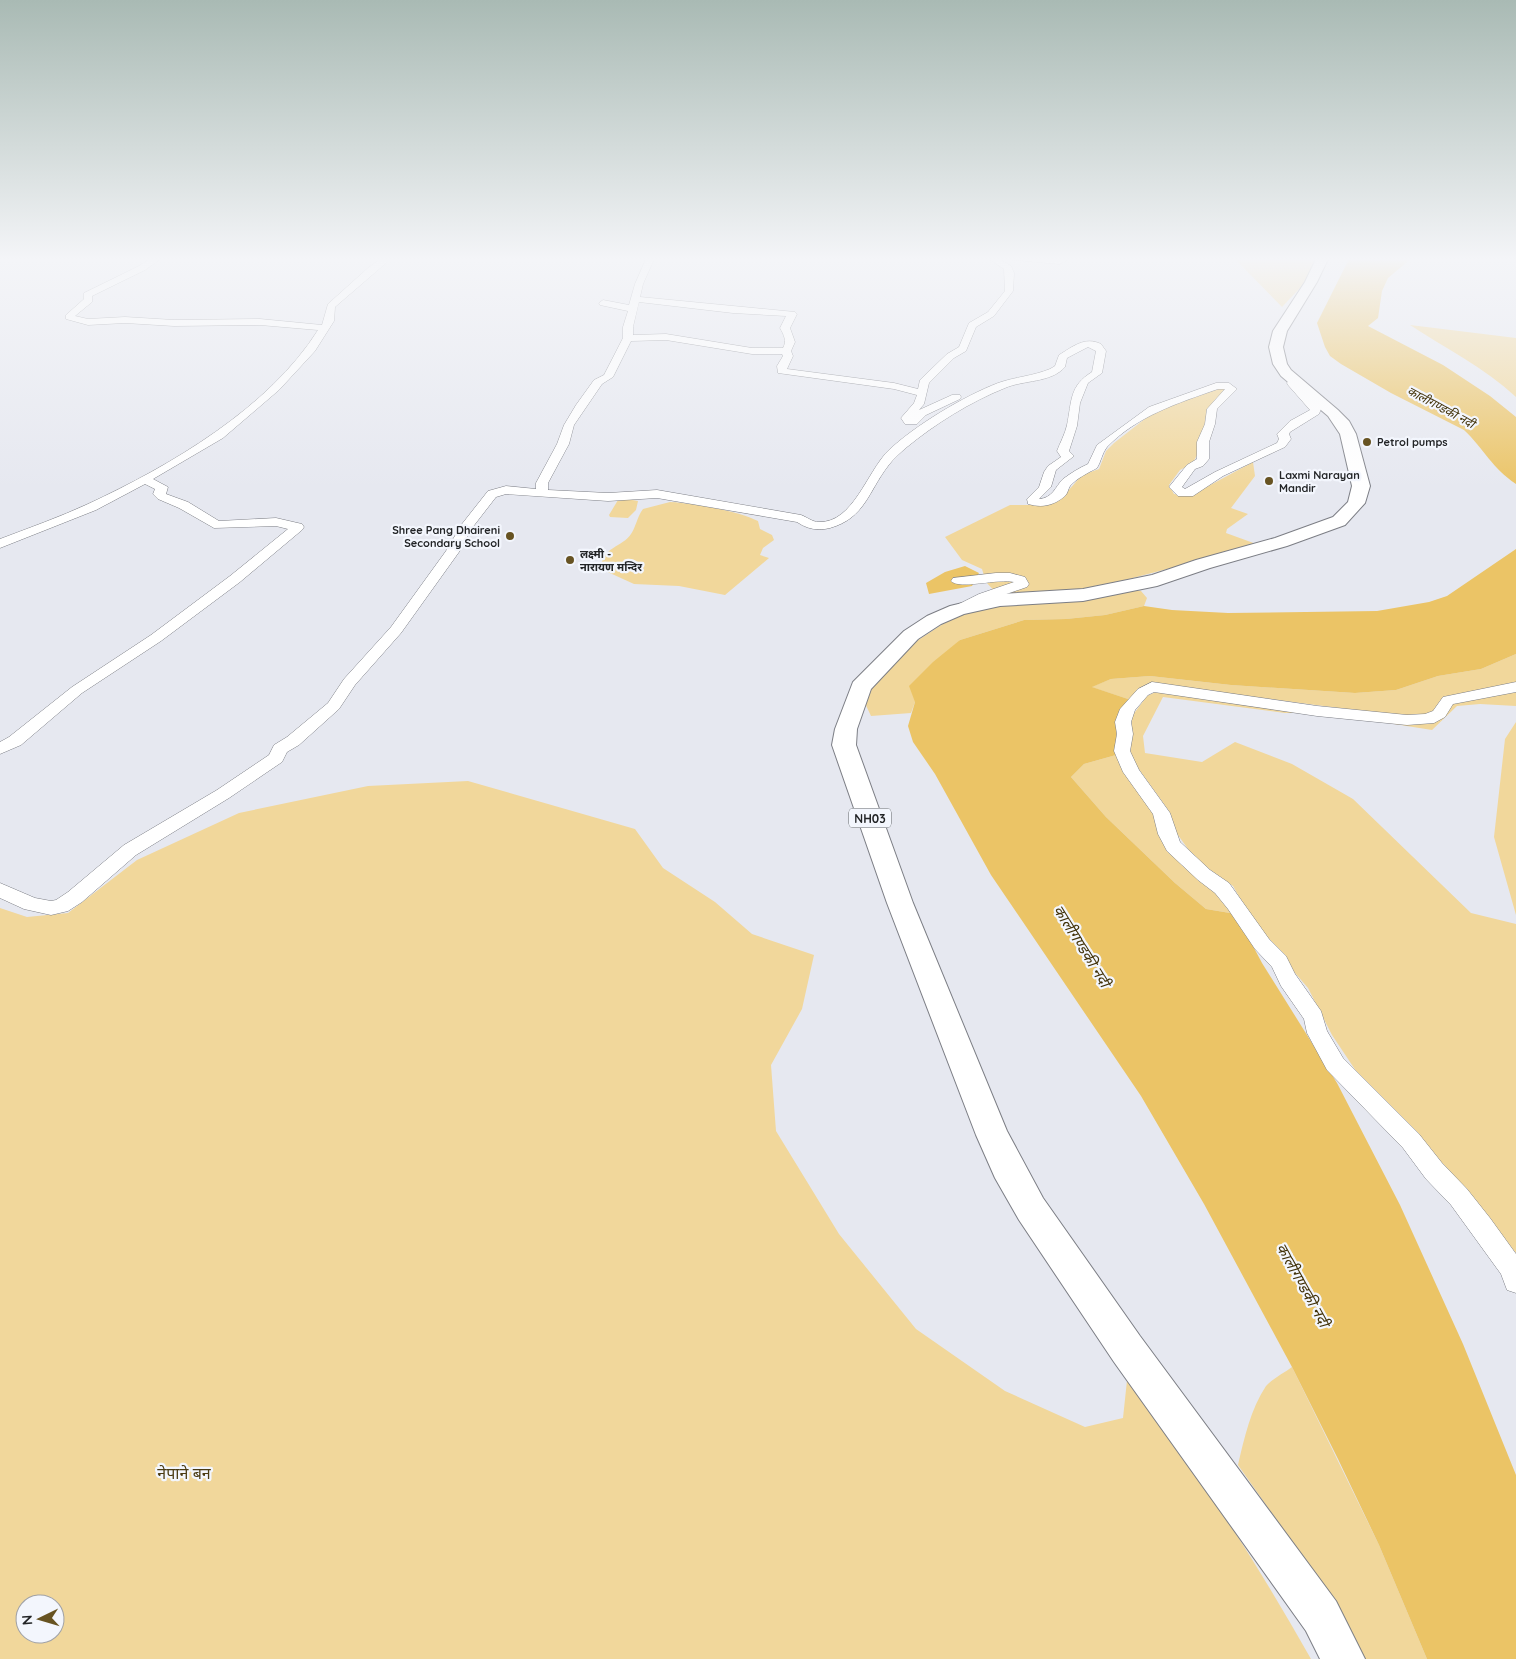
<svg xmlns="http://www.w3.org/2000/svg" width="1516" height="1659" font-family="Quicksand,'Noto Sans Devanagari',sans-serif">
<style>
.green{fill:#f1d79b;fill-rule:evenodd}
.water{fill:#ebc466}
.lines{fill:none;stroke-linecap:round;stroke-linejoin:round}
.minor-casing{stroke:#7c7e85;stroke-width:1}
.highway-casing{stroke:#7c7e85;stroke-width:2}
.minor{fill:#fff;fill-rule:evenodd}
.highway{fill:#fff;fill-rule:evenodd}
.poi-dot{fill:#675322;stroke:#f3f6fd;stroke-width:2}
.labels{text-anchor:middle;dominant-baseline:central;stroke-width:4.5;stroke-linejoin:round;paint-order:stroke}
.far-poi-label{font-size:11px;font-weight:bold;fill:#232527;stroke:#f3f6fd;text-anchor:start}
.far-water-label{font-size:12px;font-style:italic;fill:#413107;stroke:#f3f6fd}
.shield{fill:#f3f6fd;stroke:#616467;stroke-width:1}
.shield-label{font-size:12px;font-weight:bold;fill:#232527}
.water-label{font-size:15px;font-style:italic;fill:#413107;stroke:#f3f6fd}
.near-park-label{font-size:16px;fill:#4a3a12;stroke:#f3f6fd}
</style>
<rect width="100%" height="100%" fill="#e6e8f0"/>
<path class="green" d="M1233,257H1318L1302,286L1282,307Z
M1410,325L1516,338V397C1485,368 1445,348 1410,325Z
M1224,387L1227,388L1208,409L1198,453L1193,463L1180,470L1169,485L1174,494L1190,496L1253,462L1255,476L1231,508L1248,514L1227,529L1226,533L1259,545L1125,580L1080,589L998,595L986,582L982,569L962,560L945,537L1010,505H1047L1060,500L1082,475L1099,469L1106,451L1114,443L1155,411Z
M627,499L638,501L636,510L628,518L610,517L609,515L618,500Z
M670,502C693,503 738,511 758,521L760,529L772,535L774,540L763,548L760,555L769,558L725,595L679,586L634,584L601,569C601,547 623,547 631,534C636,527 637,517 643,509Z
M1129,590L1141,591L1147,598L1144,606L1105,615L1066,619L1024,620L960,640L915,702L911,713L871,716L862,697L906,648L955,616L993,606L1084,601Z
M1516,654V685L1448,696L1440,701L1431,715L1408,717L1154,684L1131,700L1091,687L1111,679L1150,676L1231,685L1355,693L1396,690L1438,676L1481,669Z
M1160,690L1431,721L1451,702L1516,692V706L1480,704L1457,706L1432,730L1325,713H1285L1163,697L1143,736L1145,753L1202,762L1235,742L1292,764L1353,799L1471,913L1516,924V1253L1358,1074L1332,1035L1308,988L1258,930L1233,886L1196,860L1175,831L1169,811L1130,757L1132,716L1147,696Z
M1516,722V915L1494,837L1505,739Z
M1116,755L1159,821L1222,893L1236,914L1206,909L1175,883L1106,817L1071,777L1084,764Z
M468,781L635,829L663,868L715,902L752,934L814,955L802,1009L771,1065L776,1131L839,1234L916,1329L1005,1391L1085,1427L1123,1418L1128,1371C1192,1465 1255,1559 1311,1659H0V908L27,917L68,913L137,860L239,813L368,786ZM25,1604H55V1634H25Z
M1292,1367L1379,1545L1427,1659H1359L1311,1569L1238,1465C1244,1439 1251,1408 1266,1386C1272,1379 1284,1373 1292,1367Z"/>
<path class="water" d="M1350,257H1413L1388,278L1382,291L1378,318L1368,326L1443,365L1490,396L1516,417V484C1492,468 1484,449 1464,430L1391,393L1341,364L1330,356L1325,347L1317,323Z
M1516,549V654L1481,669L1438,676L1396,690L1355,693L1231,685L1150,676L1111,679L1092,687L1131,700L1117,719L1116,755L1084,764L1071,777L1106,817L1175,883L1206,909L1236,914L1262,963L1337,1083L1400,1205L1463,1344L1516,1475V1659H1427L1379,1545L1338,1459L1292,1367L1204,1204L1141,1096L991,875L935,774L913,742L908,726L915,702L909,686L933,662L960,640L1024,620L1066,619L1105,615L1144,606L1172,610L1228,613L1377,611L1429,602L1447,596Z
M965,566L979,573L972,586L929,594L926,583L945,572Z"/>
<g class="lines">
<g class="minor-casing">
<path id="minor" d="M153,257H163L145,270L92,296V302L75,316L88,319L125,317L174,320L260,319L322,325L328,304L368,268L383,257H393L335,307L334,321L315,351L279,390L223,438L153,479L168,487L166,494L188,502L219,521L276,518L302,524L304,527L302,530L240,582L161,641L82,693L21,745L0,754V742L9,737L72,687L151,635L230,576L288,529L276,526L214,528L179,508L158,499L153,494L155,489L145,484L96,510L0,548V539C29,528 60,517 88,504C170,466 269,408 318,330L260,325L174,326L125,323L88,325L66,319V315L84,299V293L139,266Z
M647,257H655L643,284L640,297L795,312L797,314L790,328L795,342L791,351L793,356L787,369L894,383L918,389L920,380L947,354L959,347L969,323L988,312L1005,291L1004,269L986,257H996L1011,266L1014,273L1013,291L994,316L976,327L966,351L954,358L929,383L924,404L919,410L952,395H960L961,397L960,399L926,415L917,424H905L901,418L914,403L917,395L894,389L778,373L777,366L783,356L782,354H752L666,340L631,341L613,377L602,384L574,425L569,444L548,483V490L608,493L657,490L801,515C807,517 812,522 819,522C853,523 867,472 888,451C914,426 964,396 998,383C1015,377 1033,376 1050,369L1055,366L1059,355C1072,347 1085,336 1101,344L1106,351L1102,373L1088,383L1080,403L1077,426L1069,451L1074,456L1056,470L1051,487L1039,499C1053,498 1055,487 1063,479C1071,473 1079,468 1088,464L1097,445L1149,407L1216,383H1229L1237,389L1217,409L1215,424L1209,442V459L1203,466L1195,469L1182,487L1185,489L1215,472L1277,443L1279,439L1277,434L1290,421L1310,410L1288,385L1287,383L1288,381H1301L1302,383L1300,385L1321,409L1319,414L1290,432L1289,434L1291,439L1285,447L1223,476L1193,496H1178L1169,487L1187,465L1197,459V442L1205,424L1207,409L1225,389H1218C1178,403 1137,416 1107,447C1102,453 1101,462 1097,468C1088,473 1077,478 1070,486C1068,489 1068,493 1065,496C1053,506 1042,508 1028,504L1027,499L1039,487L1044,472L1048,466L1061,457L1057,451C1060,443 1065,434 1067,425C1072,401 1069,386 1092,372L1096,351L1088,347L1067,358L1065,367C1051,383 1023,380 1005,388C970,402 935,424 907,447C900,453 893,459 888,466C868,492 865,518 830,528C818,531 807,529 797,522L657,498L608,501L506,494L496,497L472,528L459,552L401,633L355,685L339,709L299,745L287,752L282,762L229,798L136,855L82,902L68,911L51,915L24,909L0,898V883L35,898L51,901L56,900L68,892L124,845L217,790L269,755L274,745L287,737L328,703L344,679L391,627L446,551L462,524L488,491L506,486L536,489V483L557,444L564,425L576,405L594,380L604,375L623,338V327L628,311L600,305L599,303L603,300L629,305L635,284ZM639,302L733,313L786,316L780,328C784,335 787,341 783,348H752L666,334L633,335V327Z
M1001,257L1058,259L1063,257H1074L1059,264L1005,259Z
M996,573H1010L1025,577L1029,584L1027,587L989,600L967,611H957L955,608L957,605L979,594L1014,582C999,578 959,590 951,581L953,578Z
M1152,682L1317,706L1407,715L1425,714L1433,711L1443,697L1516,682V692L1453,704L1445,717L1434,723L1407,725L1317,716L1154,692L1148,695L1135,710L1131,722L1133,734L1130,751L1139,770L1170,813L1180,842L1210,870L1229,883L1269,939L1286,956L1295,974L1321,1011L1327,1031L1343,1058L1419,1134L1442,1163L1467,1189L1490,1218L1516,1254V1293L1507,1290L1501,1274L1451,1205L1426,1179L1403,1148L1327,1070L1307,1033L1304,1019L1281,986L1272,967L1255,949L1228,909L1215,893L1198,880L1167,851L1158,834L1153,814L1123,772L1114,751L1117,734L1115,722L1120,709L1138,689Z"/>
</g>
<g class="highway-casing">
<path id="highway" d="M1317,257H1329L1317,282L1287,331L1283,347L1287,364L1291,370L1338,410L1349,421L1356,434L1370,486L1365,503L1345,525L1287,546L1210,568L1157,586L1083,601L1000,606L964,614L941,624L918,639L871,689L857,729L856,745L913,903L1007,1131L1043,1198L1140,1336L1336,1601L1365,1659H1320L1306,1631L1114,1362L1019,1220L995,1178L976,1135L887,903L832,745L835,729L853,682L904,631L927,616L950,606L1000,594L1083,589L1152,575L1196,560L1275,538L1333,517L1348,502L1352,486L1340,434L1328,416L1281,376L1273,364L1269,347L1273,331L1305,282Z"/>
</g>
<use href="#minor" class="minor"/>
<use href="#highway" class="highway"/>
</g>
<linearGradient id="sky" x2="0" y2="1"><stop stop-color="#a9bab4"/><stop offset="0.53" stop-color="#f4f5f8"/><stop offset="1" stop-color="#f4f5f8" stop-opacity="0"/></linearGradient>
<rect width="1516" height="489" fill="url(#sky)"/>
<g class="poi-dot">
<circle cx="1367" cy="442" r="5"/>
<circle cx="1269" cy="481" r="5"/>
<circle cx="510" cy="536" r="5"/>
<circle cx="570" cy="560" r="5"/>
</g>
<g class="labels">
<g class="far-poi-label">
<text x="1377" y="442">Petrol pumps</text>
<text x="1279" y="475">Laxmi Narayan<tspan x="1279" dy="13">Mandir</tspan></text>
<text x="500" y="530" text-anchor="end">Shree Pang Dhaireni<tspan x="500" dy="13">Secondary School</tspan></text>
<text x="580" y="554">लक्ष्मी -<tspan x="580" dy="13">नारायण मन्दिर</tspan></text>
</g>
<g class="far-water-label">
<text transform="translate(1441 407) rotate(28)">कालीगण्डकी नदी</text>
</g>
<rect class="shield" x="849" y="808.5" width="42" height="19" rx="4"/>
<g class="shield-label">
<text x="870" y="818">NH03</text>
</g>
<g class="water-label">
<text transform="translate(1082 946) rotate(58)">कालीगण्डकी नदी</text>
<text transform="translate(1303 1285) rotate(61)">कालीगण्डकी नदी</text>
</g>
<g class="near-park-label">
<text x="184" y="1473">नेपाने बन</text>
</g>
</g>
<g transform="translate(40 1619) rotate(265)"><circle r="24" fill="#f3f6fd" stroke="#a0a2a7"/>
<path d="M0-4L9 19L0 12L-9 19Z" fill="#675322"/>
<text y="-8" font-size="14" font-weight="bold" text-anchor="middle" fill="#232527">N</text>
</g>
</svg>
